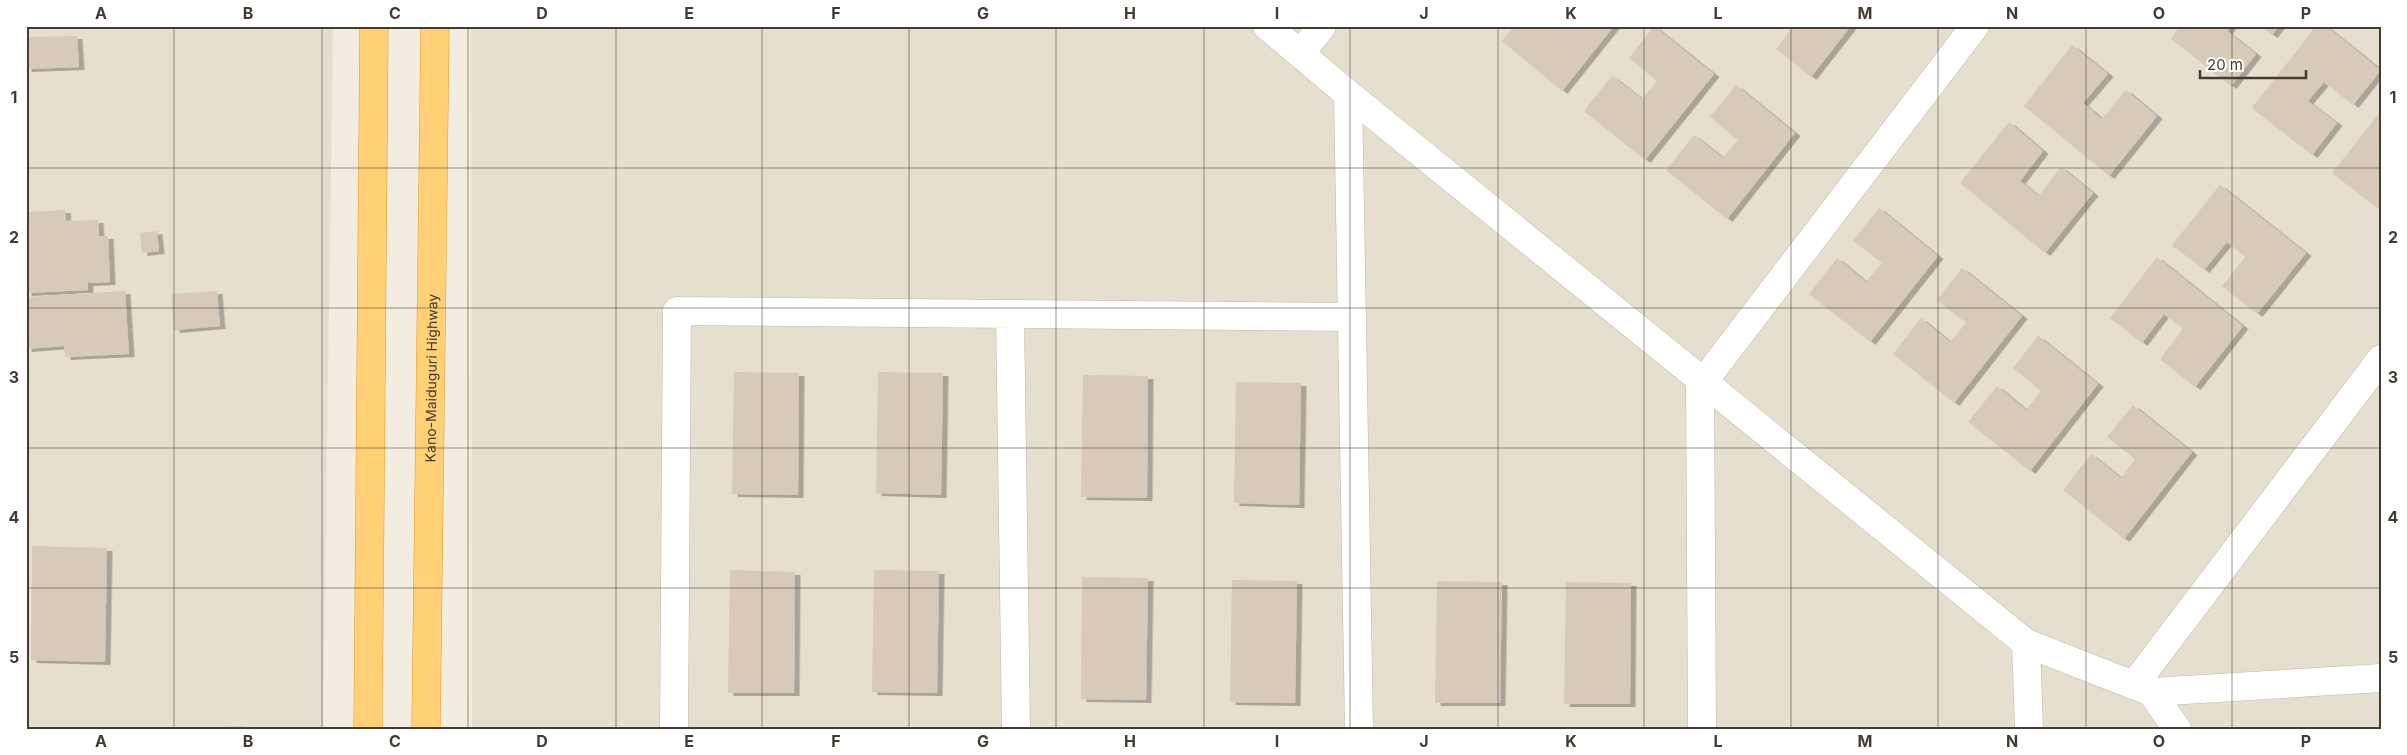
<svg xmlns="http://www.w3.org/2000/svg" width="2407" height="755" font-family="Inter,sans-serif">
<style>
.residential{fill:#e6decf}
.building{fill:#d7cab9;filter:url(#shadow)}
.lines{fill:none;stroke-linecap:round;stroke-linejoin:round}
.minor-casing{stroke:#c0b7a7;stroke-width:29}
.trunk-casing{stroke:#e49a29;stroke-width:29}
.minor{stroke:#fff;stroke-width:28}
.trunk{stroke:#ffd076;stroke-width:28}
.grid{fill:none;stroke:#433c32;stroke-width:1;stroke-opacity:0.55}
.labels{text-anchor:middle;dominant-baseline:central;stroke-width:4;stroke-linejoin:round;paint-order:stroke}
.street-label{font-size:14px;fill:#433c32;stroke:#fff}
.neatline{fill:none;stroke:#433c32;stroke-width:2}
.grid-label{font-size:16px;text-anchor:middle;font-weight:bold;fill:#433c32}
</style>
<defs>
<filter id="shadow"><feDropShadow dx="5.5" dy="3" stdDeviation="0" flood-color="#0004"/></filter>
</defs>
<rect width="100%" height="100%" fill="#f2ece1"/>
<path class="residential" d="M26,26H333L323,729H26Z
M471,26H2381V729H472Z"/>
<path class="building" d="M1514,26H1556L1560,29L1562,26H1614L1562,91L1502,41Z
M1654,26L1714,74L1645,160L1584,111L1612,76L1642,99L1657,81L1629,58Z
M1793,26H1851L1811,77L1776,49Z
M2180,26H2231L2227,31L2256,54L2231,86L2171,39Z
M2260,26H2279L2272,35Z
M2316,26H2326L2381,70L2353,105L2324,82L2308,101L2337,123L2312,155L2252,108Z
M77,36L79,67L26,69V37Z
M2072,45L2108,74L2083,103L2102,119L2126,90L2157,116L2109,176L2024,106Z
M1736,85L1795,133L1727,219L1666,170L1694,135L1723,158L1738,140L1710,117Z
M2381,111V211L2332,173Z
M2009,122L2043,151L2020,181L2039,196L2061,167L2093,193L2045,253L1960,183Z
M2220,185L2306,253L2257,314L2222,286L2245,257L2227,242L2204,270L2172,245Z
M1879,208L1938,256L1870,342L1809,294L1837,258L1866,282L1882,263L1853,241Z
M65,210L66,221L98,220L99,236H108L110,282L88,283V290L26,293V223H29L28,212Z
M157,231L159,251L142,253L140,233Z
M2157,257L2243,326L2195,387L2160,359L2183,329L2164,314L2142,343L2110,318Z
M1962,268L2022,316L1954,403L1893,354L1921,318L1950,342L1966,323L1937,300Z
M125,291L129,354L65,357L64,346L26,349V297Z
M217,291L220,326L174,330L171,294Z
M2038,336L2098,384L2030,471L1968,422L1997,386L2026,410L2041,391L2013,368Z
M734,372L799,373L798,495L732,494Z
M878,372L943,373L941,495L876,493Z
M1083,375L1148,376L1147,498L1081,497Z
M1236,382L1301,383L1299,505L1234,503Z
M2133,405L2192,452L2124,539L2063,490L2091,454L2121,478L2135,459L2107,437Z
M32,546L107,548L105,662L31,660Z
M730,570L795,572L794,693H728Z
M874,570L939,571L937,693L872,692Z
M1082,577L1148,578L1146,700L1081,699Z
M1232,580L1297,581L1295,703L1230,702Z
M1437,581L1502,582L1500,703H1435Z
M1566,582L1631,583L1630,704H1564Z
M245,726V729H223V727Z"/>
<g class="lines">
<g class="minor-casing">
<path id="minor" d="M1267,26L1348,94L2026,643L2151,692L2381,678
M1300,54L1322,26
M1348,94L1359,729
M1010,314L1016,729
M1700,378L1702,729
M1704,381L1975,26
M2026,643L2029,729
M2134,685L2381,359
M2151,692L2177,729
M674,729L677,311L1351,317"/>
</g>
<g class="trunk-casing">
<g id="trunk">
<path d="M368,729L374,26"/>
<path id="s1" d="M426,729L435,26"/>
</g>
</g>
<use href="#minor" class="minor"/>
<use href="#trunk" class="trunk"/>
</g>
<path class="grid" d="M174,26V729M322,26V729M468,26V729M616,26V729M762,26V729M909,26V729M1056,26V729M1204,26V729M1350,26V729M1498,26V729M1644,26V729M1791,26V729M1938,26V729M2086,26V729M2232,26V729M26,168H2381M26,308H2381M26,448H2381M26,588H2381"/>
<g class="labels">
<g class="street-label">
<text stroke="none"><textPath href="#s1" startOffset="351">Kano-Maiduguri Highway</textPath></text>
</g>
</g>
<rect width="2407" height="755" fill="none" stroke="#ffffff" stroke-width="55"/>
<path d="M2200 70v8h106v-8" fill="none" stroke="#433c32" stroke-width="2.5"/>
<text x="2207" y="70" font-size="15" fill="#433c32" stroke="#ffffff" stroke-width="4" paint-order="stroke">20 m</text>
<rect x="28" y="28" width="2352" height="700" class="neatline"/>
<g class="grid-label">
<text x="101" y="19">A</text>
<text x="248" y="19">B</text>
<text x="395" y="19">C</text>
<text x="542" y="19">D</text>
<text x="689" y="19">E</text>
<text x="836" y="19">F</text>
<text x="983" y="19">G</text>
<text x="1130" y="19">H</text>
<text x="1277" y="19">I</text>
<text x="1424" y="19">J</text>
<text x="1571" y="19">K</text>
<text x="1718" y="19">L</text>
<text x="1865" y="19">M</text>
<text x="2012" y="19">N</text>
<text x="2159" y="19">O</text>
<text x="2306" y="19">P</text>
<text x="14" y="103">1</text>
<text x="2393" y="103">1</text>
<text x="14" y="243">2</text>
<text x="2393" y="243">2</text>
<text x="14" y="383">3</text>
<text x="2393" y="383">3</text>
<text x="14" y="523">4</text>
<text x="2393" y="523">4</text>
<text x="14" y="663">5</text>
<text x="2393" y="663">5</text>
<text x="101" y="747">A</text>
<text x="248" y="747">B</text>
<text x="395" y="747">C</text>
<text x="542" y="747">D</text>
<text x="689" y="747">E</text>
<text x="836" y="747">F</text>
<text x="983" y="747">G</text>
<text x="1130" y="747">H</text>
<text x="1277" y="747">I</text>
<text x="1424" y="747">J</text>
<text x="1571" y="747">K</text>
<text x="1718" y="747">L</text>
<text x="1865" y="747">M</text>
<text x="2012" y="747">N</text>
<text x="2159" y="747">O</text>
<text x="2306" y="747">P</text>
</g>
</svg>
